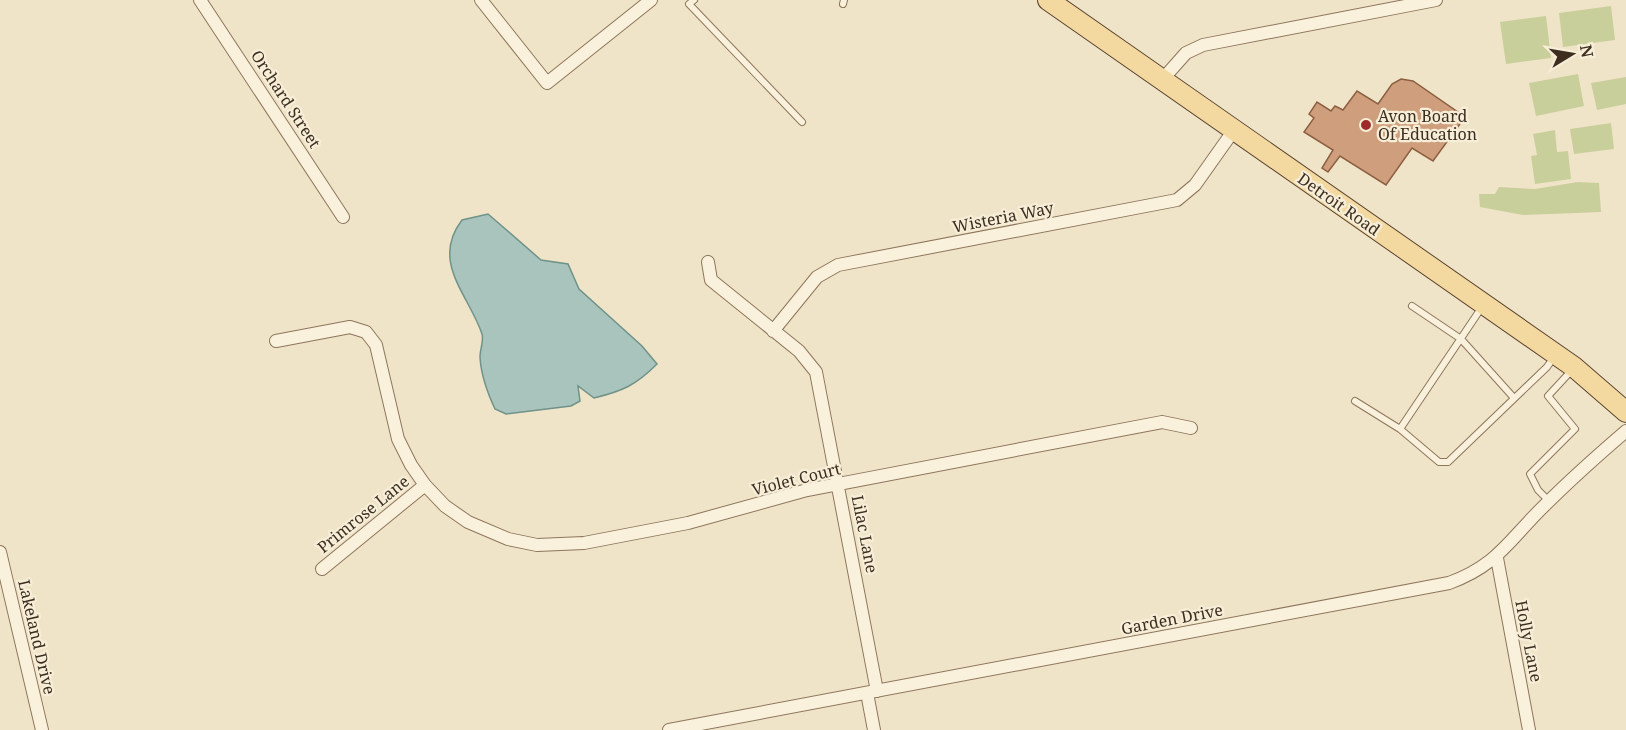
<svg xmlns="http://www.w3.org/2000/svg" width="1626" height="730" font-family="'Noto Serif',serif">
<style>
.green{fill:#c9cf9b}
.water{fill:#a9c4bc;stroke:#6f938a;stroke-width:1.5}
.building{fill:#cf9f7d;stroke:#8d5f41;stroke-width:1.5}
.lines{fill:none;stroke-linecap:round;stroke-linejoin:round}
.service-casing{stroke:#8d765c;stroke-width:8}
.minor-casing{stroke:#8d765c;stroke-width:14}
.primary-casing{stroke:#5b4430;stroke-width:22}
.service{stroke:#faf1dc;stroke-width:6}
.minor{stroke:#faf1dc;stroke-width:12}
.primary{stroke:#f3d9a0;stroke-width:20}
.poi-dot{fill:#9e2a2b;stroke:#f7eed8;stroke-width:2}
.labels{text-anchor:middle;dominant-baseline:central;stroke-width:4.5;stroke-linejoin:round;paint-order:stroke}
.street-label{font-size:16px;fill:#3d2e20;stroke:#f7eed8}
.poi-label{font-size:16px;fill:#3d2e20;stroke:#f7eed8;text-anchor:start}
</style>
<rect width="100%" height="100%" fill="#f0e4c8"/>
<path class="green" d="M1611,6L1615,40L1563,47L1559,13Z
M1546,16L1551,58L1506,64L1500,22Z
M1578,74L1584,106L1536,116L1529,83Z
M1626,77V104L1597,110L1591,83Z
M1611,123L1614,149L1574,154L1570,129Z
M1555,130L1557,152L1568,151L1571,179L1535,184L1531,156L1537,155L1533,134Z
M1578,182L1599,183L1601,212L1523,215L1480,207L1479,194H1495L1499,187L1535,189Z"/>
<path class="water" d="M488,214L541,260L568,264L579,289L642,346L657,364C636,385 623,391 594,398L578,386L580,401L571,406L506,414L495,409C487,392 481,376 480,357C480,350 484,340 482,334C469,295 430,262 462,220Z"/>
<path class="building" d="M1401,79L1413,81L1465,117L1433,161L1412,148L1386,185L1340,156L1328,172L1322,168L1333,150L1304,132L1314,118L1309,114L1317,102L1331,111L1335,106L1343,110L1357,91L1378,104L1392,84Z"/>
<g class="lines">
<g class="service-casing">
<path id="service" d="M694,0L689,4L802,122
M843,4L844,0
M1412,306L1461,339L1514,398
M1355,401L1400,429L1439,462H1448L1547,367L1554,357
M1400,429L1482,307
M1549,501L1538,490L1530,474L1575,429L1548,396L1572,370"/>
</g>
<g class="minor-casing">
<path id="minor" d="M200,0L343,217
M481,0L547,83L651,0
M1162,80L1186,53L1203,45L1436,0
M708,262L711,280L799,351L816,372L877,691
M773,331L817,277L838,265L1177,200L1195,185L1234,130
M276,341L350,327L366,332L376,345L398,439L411,465L425,485L445,506L468,522L508,539L537,545L584,543L688,523L807,490L1162,422L1191,428
M0,552L42,730
M1497,558L1529,730
M322,569L425,485
M867,693L874,730
M669,730L1449,583C1498,565 1509,540 1544,506C1570,480 1598,455 1626,431"/>
</g>
<g class="primary-casing">
<path id="primary" d="M1048,0L1574,367L1626,412"/>
</g>
<use href="#service" class="service"/>
<use href="#minor" class="minor"/>
<use href="#primary" class="primary"/>
</g>
<circle class="poi-dot" cx="1366" cy="125" r="6"/>
<g class="labels">
<g class="street-label">
<text transform="translate(286 99) rotate(57)">Orchard Street</text>
<text transform="translate(1339 204) rotate(35)">Detroit Road</text>
<text transform="translate(1003 217) rotate(-11)">Wisteria Way</text>
<text transform="translate(796 479) rotate(-14)">Violet Court</text>
<text transform="translate(363 514) rotate(-39)">Primrose Lane</text>
<text transform="translate(865 534) rotate(79)">Lilac Lane</text>
<text transform="translate(1172 619) rotate(-11)">Garden Drive</text>
<text transform="translate(37 637) rotate(77)">Lakeland Drive</text>
<text transform="translate(1529 641) rotate(79)">Holly Lane</text>
</g>
<g class="poi-label">
<text x="1378" y="116">Avon Board<tspan x="1378" dy="18">Of Education</tspan></text>
</g>
</g>
<g transform="translate(1572 54) rotate(79)" stroke="#f7eed8" stroke-width="4.5" paint-order="stroke">
<path d="M0-4.5L10 22L0 15L-10 22Z" fill="#3d2e20"/>
<text y="-9" font-size="16" font-weight="bold" text-anchor="middle" fill="#3d2e20">N</text>
</g>
</svg>
